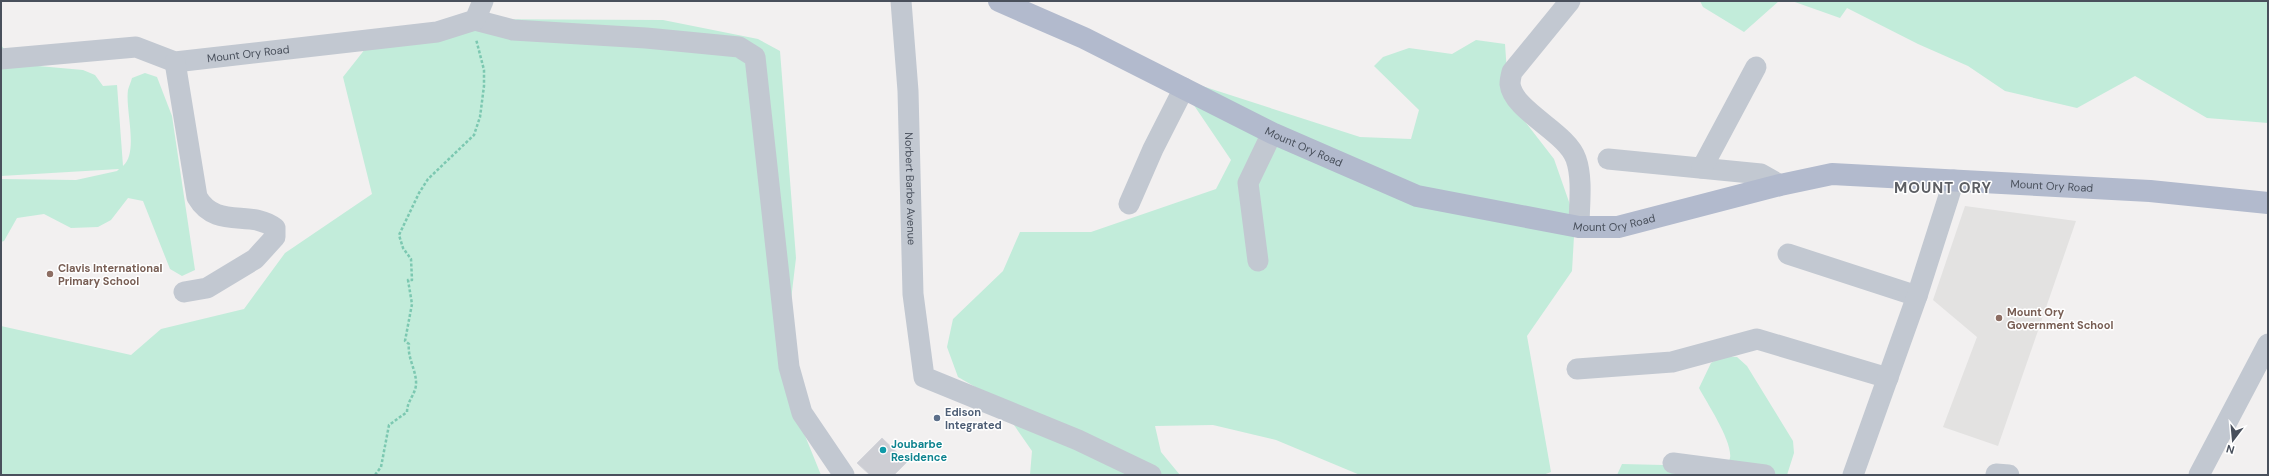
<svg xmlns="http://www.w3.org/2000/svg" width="2269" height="476" font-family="'DM Sans',sans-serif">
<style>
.education{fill:#e3e2e1}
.green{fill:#c2ecda}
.building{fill:#cdced4;stroke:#d4d5db}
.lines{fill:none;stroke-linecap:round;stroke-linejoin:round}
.path{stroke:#7cc8b1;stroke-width:2.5;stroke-dasharray:3 2;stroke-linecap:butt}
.minor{stroke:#c2c8d1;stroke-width:21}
.major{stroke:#b2bacd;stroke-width:22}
.education-dot{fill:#8d6e63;stroke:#fff;stroke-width:1.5}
.service-dot{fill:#5c6f8a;stroke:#fff;stroke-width:1.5}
.culture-dot{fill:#0f9aa8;stroke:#fff;stroke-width:1.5}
.labels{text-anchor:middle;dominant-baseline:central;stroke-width:3;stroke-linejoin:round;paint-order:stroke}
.street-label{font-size:11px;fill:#49505c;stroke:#fff}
.education-label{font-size:11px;font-weight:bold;fill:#785e54;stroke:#fff;text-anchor:start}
.service-label{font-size:11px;font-weight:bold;fill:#4e5e75;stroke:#fff;text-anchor:start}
.culture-label{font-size:11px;font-weight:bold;fill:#0d838f;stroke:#fff;text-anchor:start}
.district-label{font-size:15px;font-weight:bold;letter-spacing:1px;fill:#5d5f64;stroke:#fff}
</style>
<rect width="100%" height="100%" fill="#f2f0f0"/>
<path class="education" d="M1965,206L2076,221L1998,446L1943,427L1977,337L1933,300Z"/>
<path class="green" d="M1700,1H1779L1744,32L1703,7Z
M1792,1H2268V123L2207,118L2135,76L2077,108L2005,91L1968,66L1918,44L1847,8L1840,18Z
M447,19L663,20L758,39L780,51L796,258L783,367L793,406L821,475H1V326L131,355L161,329L244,309L285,253L372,194L343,77L373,39Z
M1476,40L1505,44L1509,101L1554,159L1575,219L1572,271L1527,336L1551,472L1543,475H1360L1276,440L1213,425L1155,426L1161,452L1180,475H1030L1032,451L996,399L958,377L947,347L953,319L1003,271L1020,232H1091L1216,189L1231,160L1187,95L1196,84L1360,137L1411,139L1419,110L1374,66L1383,57L1409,48L1452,54Z
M1,45L16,64L83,70L95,75L103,86L117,85L123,166C139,152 125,110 128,90C129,86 131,82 132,78L145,73L157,77L172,116L195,270L182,276L170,269L143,201L128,198L111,220L98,227L71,228L44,214L17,218L4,241L1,242V179L76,180L117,171L119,169L1,176Z
M1723,356L1737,357L1747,366L1793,441L1794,453L1787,475H1713C1720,472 1728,467 1730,458C1733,442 1707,403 1699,388L1711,363Z
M1622,464L1663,465L1702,475H1617Z"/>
<path class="building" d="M882,438L907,462L894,475H870L857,463Z"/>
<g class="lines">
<path class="path" d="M375,475L381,467L389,425L407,412C407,401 415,395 416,385C417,371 407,358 409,344L405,341L412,304L408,280H412L411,259L403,248L399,235L419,193L428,179L474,135L480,117L484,86V70L476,39"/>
<g class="minor">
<path id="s1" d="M901,1L908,91L913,294L924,377L1078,440L1151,475"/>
<path d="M1570,1L1512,72C1511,76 1510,81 1510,84C1513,111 1567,132 1576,159C1583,179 1579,206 1579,227"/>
<path d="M475,20L513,30L646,38L739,47L755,57L789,367L802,413L844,475"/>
<path id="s2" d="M1,59L136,47L175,62L437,32L475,20L483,1"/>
<path d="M175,62L197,197C216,230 251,209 275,228V237L255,259L207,288L184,292"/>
<path d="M1608,159L1761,174L1780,185"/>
<path d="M1702,168L1756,67"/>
<path d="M1129,204L1153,149L1184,88"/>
<path d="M1788,254L1917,296"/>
<path d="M1258,261L1248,183L1272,133"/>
<path d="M1577,369L1672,362L1757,339L1888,378"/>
<path d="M1673,463L1765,475"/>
<path d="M1996,474L2009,475"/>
<path d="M1853,475L1917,296L1954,180"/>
<path d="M2199,475L2268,344"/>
</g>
<path class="major" id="s3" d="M999,1L1084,38L1272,133L1417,196L1579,227H1618L1780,185L1832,174L2150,191L2268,203"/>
</g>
<g class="education-dot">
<circle cx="50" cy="274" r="4"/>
<circle cx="1999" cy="318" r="4"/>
</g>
<circle class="service-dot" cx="937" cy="418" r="4"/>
<circle class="culture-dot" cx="883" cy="450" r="4"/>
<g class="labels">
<g class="street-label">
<text stroke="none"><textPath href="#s2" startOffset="251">Mount Ory Road</textPath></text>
<text stroke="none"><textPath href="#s3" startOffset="338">Mount Ory Road</textPath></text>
<text stroke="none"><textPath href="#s3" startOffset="1106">Mount Ory Road</textPath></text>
<text stroke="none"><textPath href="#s1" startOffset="188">Norbert Barbe Avenue</textPath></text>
<text stroke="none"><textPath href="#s3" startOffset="662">Mount Ory Road</textPath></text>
</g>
<g class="education-label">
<text x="58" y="268">Clavis International<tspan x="58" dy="13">Primary School</tspan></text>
<text x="2007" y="312">Mount Ory<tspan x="2007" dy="13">Government School</tspan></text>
</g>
<g class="service-label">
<text x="945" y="412">Edison<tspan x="945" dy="13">Integrated</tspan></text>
</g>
<g class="culture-label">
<text x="891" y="444">Joubarbe<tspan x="891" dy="13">Residence</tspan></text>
</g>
<g class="district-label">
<text x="1943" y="188">MOUNT ORY</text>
</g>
</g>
<rect width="2269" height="476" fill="none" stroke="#49505c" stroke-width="4"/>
<g transform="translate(2233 440) rotate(196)" stroke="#ffffff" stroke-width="3" paint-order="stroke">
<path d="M0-3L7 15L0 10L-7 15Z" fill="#49505c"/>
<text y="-6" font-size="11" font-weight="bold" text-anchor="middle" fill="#49505c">N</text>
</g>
</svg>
